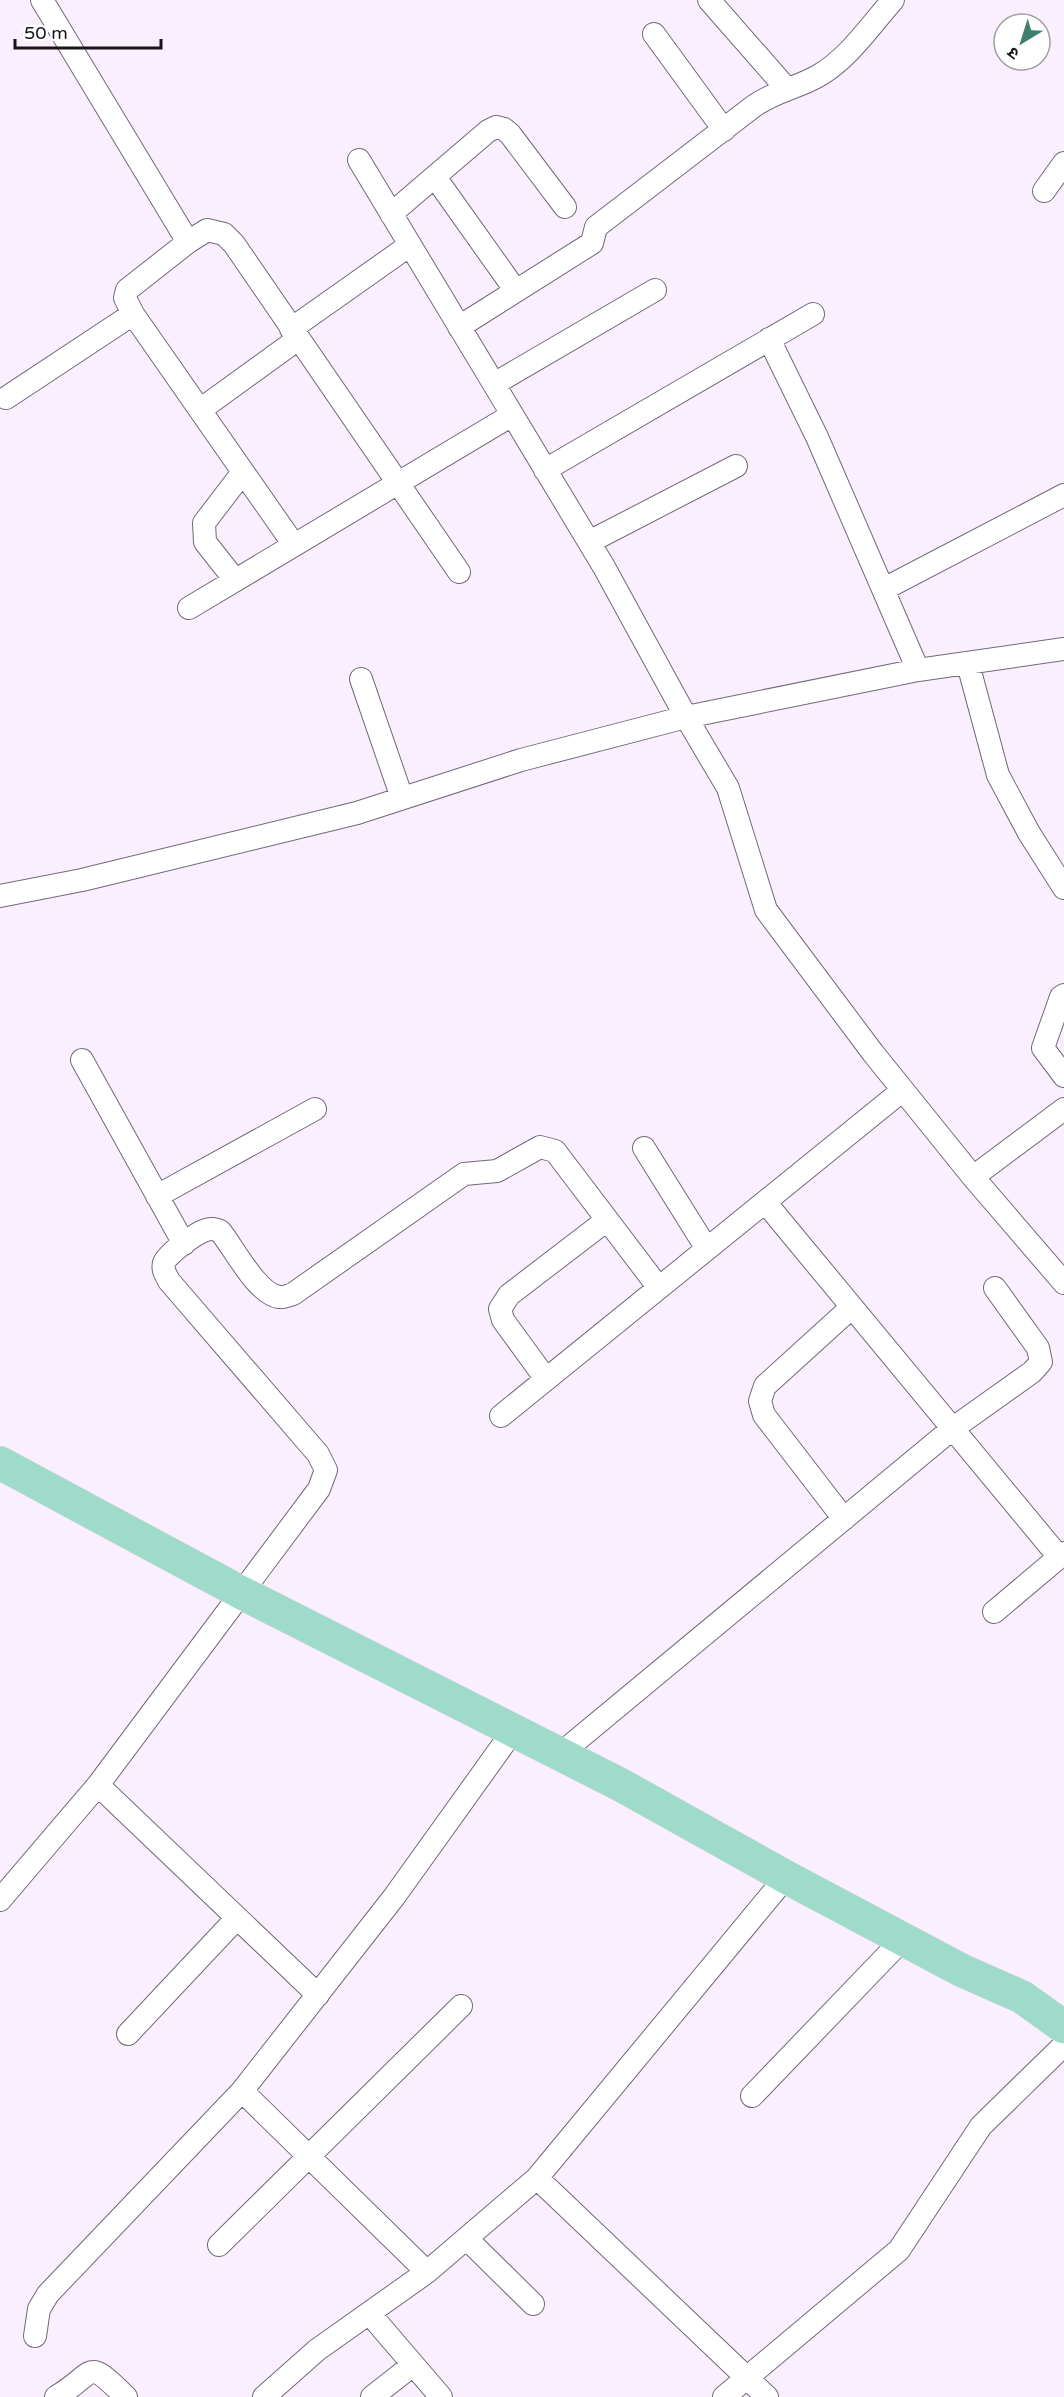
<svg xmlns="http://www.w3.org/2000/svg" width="1064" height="2397" font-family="'Varela Round','Noto Sans Devanagari',sans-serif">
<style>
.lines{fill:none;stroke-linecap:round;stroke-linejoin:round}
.street-casing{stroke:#736878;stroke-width:24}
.primary-casing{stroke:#d6d5d6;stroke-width:34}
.street{stroke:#fff;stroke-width:22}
.primary{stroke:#9fdbca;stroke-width:33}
</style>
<rect width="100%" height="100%" fill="#f9effe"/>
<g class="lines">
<g class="street-casing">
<path id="street" d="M42,0L188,242L207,230L224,234L234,244L459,572
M709,0L786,88
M654,34L724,130
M359,160L604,567L686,717L728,788L766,910L873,1053L973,1177L1064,1283
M435,177L516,291
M1044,191L1064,163
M391,214L488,131L496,127L504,129L510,134L565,207
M188,242L127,290L125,298L133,314L294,545
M459,327L592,243L596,227L754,106C775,91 797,88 818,76C848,59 870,26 893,0
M291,329L410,245
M769,339L817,437L918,670
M494,384L655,290
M6,398L133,314
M200,410L298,339
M545,470L813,314
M589,542L736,466
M235,580L205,542L204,523L243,472
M884,589L1064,495
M189,608L512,415
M968,664L998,775L1029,833L1064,888
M361,679L402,798
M0,896L82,880L357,813L521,760L686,717L918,670L1064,649
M1064,995L1061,997L1043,1048L1064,1076
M82,1060L184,1244
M644,1148L707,1249
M973,1177L1064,1109
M157,1196L315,1109
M765,1202L1059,1557
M546,1379L503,1320L500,1309L509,1295L607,1220
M501,1416L903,1090
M844,1519L764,1415L760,1401L765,1386L852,1307
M994,1612L1064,1553
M559,1755L952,1429L1032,1372L1041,1362L1038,1348L995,1288
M98,1785L318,1995
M0,1900L98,1785L319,1489L326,1470L318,1454L169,1281C166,1275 162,1270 164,1263C167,1254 196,1233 206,1230C211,1228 214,1229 220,1231C234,1248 257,1294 279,1297C284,1298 289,1295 293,1294L464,1174L497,1171L540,1147L555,1151L659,1288
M128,2034L237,1918
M242,2091L427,2272
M752,2096L903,1939
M537,2178L767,2397
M467,2239L533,2304
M219,2245L461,2006
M369,2313L441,2397
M35,2336L39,2309L48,2294L242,2091L394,1897L513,1731
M56,2397C98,2372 84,2356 126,2397
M264,2397L317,2350L427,2272L537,2178L786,1877
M372,2397L413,2365
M724,2397L899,2250L981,2126L1064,2045"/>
</g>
<g class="primary-casing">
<path id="primary" d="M0,1463L240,1592L621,1785L786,1877L961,1970L1022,1997L1064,2027"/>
</g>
<use href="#street" class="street"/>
<use href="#primary" class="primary"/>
</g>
<g transform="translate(1022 42) rotate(218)"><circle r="28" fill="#ffffff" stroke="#a3a1a4" stroke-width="1.5"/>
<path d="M0-4.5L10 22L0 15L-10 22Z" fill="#407f6d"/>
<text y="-9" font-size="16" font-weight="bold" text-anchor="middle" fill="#19151b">उ</text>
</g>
<path d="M15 39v9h146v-9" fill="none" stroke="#19151b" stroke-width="3"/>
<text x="24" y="39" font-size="18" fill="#19151b" stroke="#ffffff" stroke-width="4.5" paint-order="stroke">50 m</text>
</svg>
